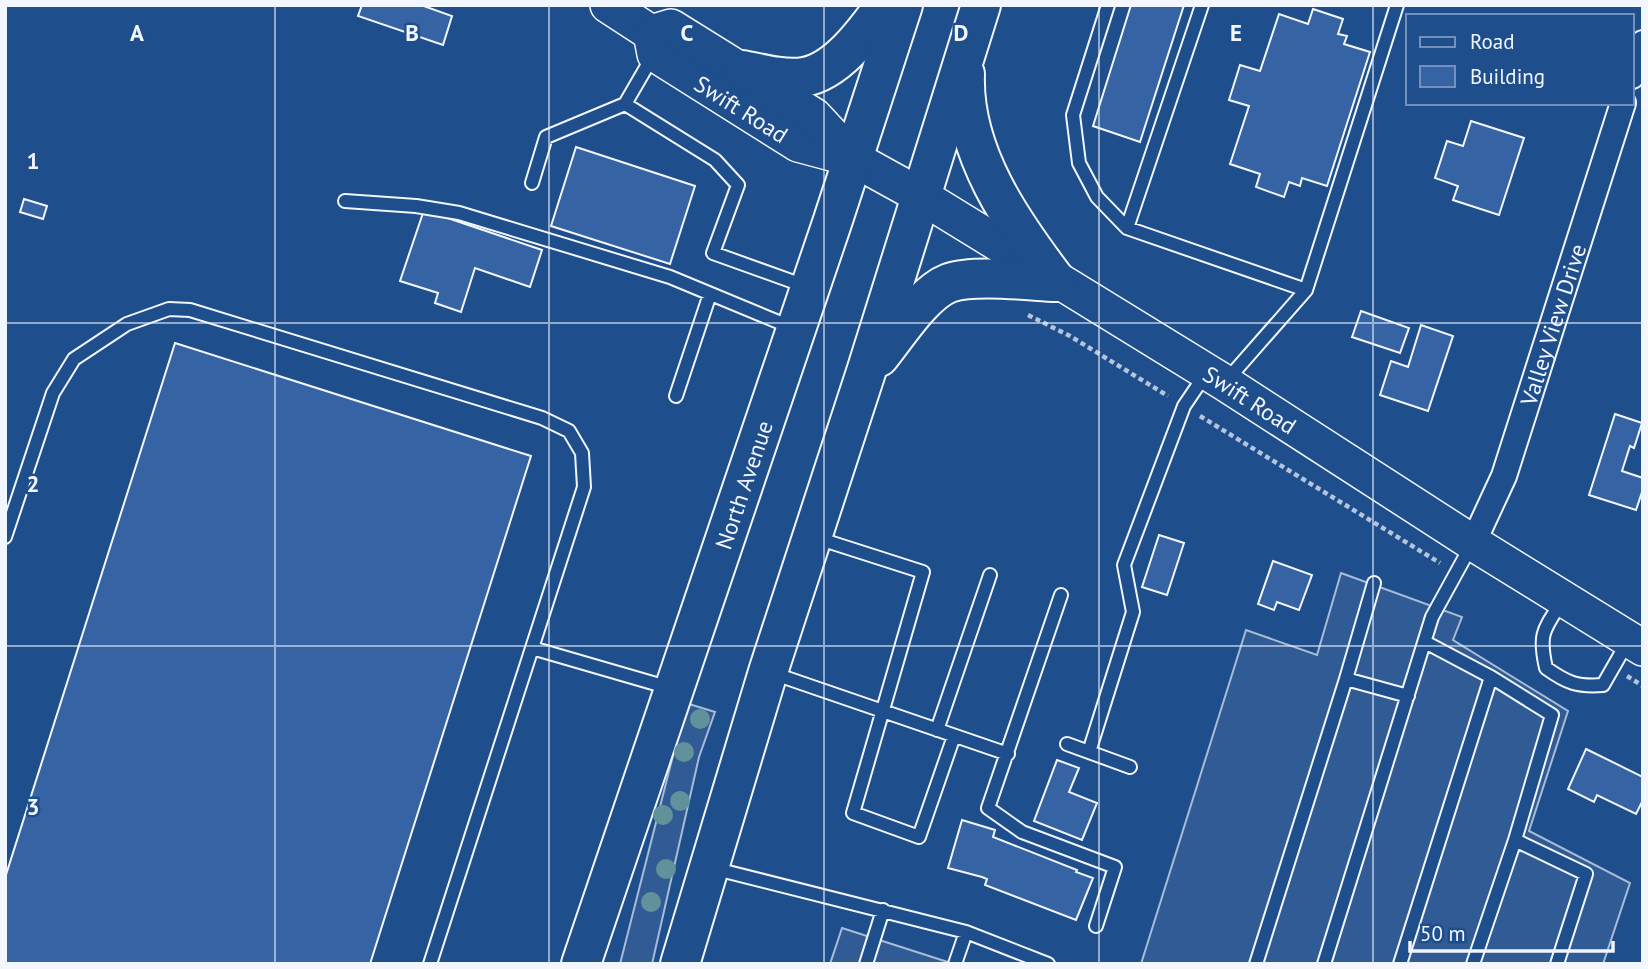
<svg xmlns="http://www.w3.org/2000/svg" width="1648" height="969" font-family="'PT Sans',sans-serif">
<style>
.built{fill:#305b95;stroke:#a8bbd7;stroke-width:2}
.building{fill:#3563a3;stroke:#f2f6ff;stroke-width:2}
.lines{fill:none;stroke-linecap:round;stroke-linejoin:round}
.lane-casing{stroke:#f2f6ff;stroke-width:16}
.street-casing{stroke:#f2f6ff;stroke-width:28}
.secondary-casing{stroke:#f2f6ff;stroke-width:38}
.primary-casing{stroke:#f2f6ff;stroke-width:42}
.path{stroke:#b3c4dc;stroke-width:4.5;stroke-dasharray:5 3.5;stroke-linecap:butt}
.lane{stroke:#1f4e8c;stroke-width:12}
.street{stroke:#1f4e8c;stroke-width:24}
.secondary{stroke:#1f4e8c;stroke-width:35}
.primary{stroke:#1f4e8c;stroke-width:38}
.tree{fill:#61919a}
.grid{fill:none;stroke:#f2f6ff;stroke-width:2;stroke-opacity:0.55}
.labels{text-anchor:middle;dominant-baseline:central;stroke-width:5;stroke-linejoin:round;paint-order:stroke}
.street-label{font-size:23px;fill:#f2f6ff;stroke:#1f4e8c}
.grid-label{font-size:23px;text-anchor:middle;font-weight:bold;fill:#f2f6ff;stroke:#1f4e8c;stroke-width:5;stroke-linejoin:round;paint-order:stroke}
</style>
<rect width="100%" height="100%" fill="#1f4e8c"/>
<path class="built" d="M1341,573L1462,617L1453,640L1568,711L1529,831L1630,883L1603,964H1141L1246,630L1317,655Z
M689,704L715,712L699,757L652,964H620L679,732Z
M842,928L954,964H830Z"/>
<path class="building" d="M362,5H421L452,16L443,45L358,16Z
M1131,5H1184L1140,142L1093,126Z
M1313,9L1343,19L1338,34L1347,36L1344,44L1370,52L1327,186L1302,178L1300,186L1289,182L1284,197L1256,187L1260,174L1230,164L1249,106L1229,100L1240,65L1260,71L1279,14L1308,24Z
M1471,121L1524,138L1499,215L1453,200L1458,186L1435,178L1447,141L1463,146Z
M576,147L695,186L670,264L551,226Z
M24,199L47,206L43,219L20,212Z
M424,210L542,250L530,287L475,268L461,312L435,303L438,293L400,281Z
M1361,311L1409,328L1400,353L1352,337Z
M1421,325L1453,336L1428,411L1380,395L1391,361L1408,367Z
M175,343L531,456L370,964H5V878Z
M1615,414L1642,423L1634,448L1630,446L1622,471L1643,478V489L1636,510L1589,495Z
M1159,535L1184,543L1167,595L1142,587Z
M1273,561L1312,575L1299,610L1277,602L1274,610L1258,604Z
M1586,749L1643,777V800L1636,814L1597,795L1594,802L1568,789Z
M1057,760L1079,768L1069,792L1097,803L1082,840L1034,821Z
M962,820L995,830L993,837L1077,870L1076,872L1093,878L1076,920L985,885L987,879L982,877L948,868Z"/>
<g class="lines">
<g class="lane-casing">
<path id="lane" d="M1108,5L1073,115L1079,163L1097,197L1127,228L1306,290
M654,54L625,104L715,160L738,185L713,253L805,286
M532,183L546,137L625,104
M345,201L416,206L459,213L670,277L793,328
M1127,228L1202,5
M1227,380L1306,290L1397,5
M676,396L710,294
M5,537L53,393L74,359L127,324L169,309L190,310L542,418L569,431L582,453L584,487L430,964
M817,538L923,572L853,813L919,837L954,736
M1061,595L988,808L1022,832L1115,867L1096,926
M1563,600C1544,629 1538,633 1546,668C1567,683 1577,687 1603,685L1627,643
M532,648L670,688
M772,673L1008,754
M1346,679L1374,583
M937,730L990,575
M1067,744L1130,767
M1089,752L1133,612L1124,565L1184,406L1205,375
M1515,840L1586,874L1557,964
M712,868L966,932L1048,964
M866,964L883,910
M955,964L966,932
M1256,964L1346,679L1408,696
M1324,964L1432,617L1471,546
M1400,964L1491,677L1425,642
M1473,964L1515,840L1552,715L1491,677"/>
</g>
<g class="street-casing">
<g id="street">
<path d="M1632,76L1643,43"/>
<path id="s1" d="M1473,543L1504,476L1623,103"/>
</g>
</g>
<g class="secondary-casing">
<g id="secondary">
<path id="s2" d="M608,5L651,33L655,54L798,144L854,159L921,196L1225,383L1473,543L1643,648"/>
<path d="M651,33L671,27L814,116L854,159"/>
</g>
</g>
<g class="primary-casing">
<g id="primary">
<path d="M743,70C762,74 785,80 804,77C838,71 866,31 885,5"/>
<path d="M965,74C962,152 1012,223 1057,282"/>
<path d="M879,357C897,335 923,293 949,283C974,274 1030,281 1057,282"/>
<path id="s3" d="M581,964L833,220L903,5"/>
<path d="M680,964L768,672L866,372L981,5"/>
</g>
</g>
<path class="path" d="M1028,315L1070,336L1168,396
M1200,416L1440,563
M1627,676L1643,686"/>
<use href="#lane" class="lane"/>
<use href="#street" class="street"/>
<use href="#secondary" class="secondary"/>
<use href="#primary" class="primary"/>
</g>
<g class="tree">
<circle cx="700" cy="719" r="10"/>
<circle cx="684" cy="752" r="10"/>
<circle cx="680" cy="801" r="10"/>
<circle cx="663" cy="815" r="10"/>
<circle cx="666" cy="869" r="10"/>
<circle cx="651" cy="902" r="10"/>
</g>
<path class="grid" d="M275,5V964M549,5V964M824,5V964M1099,5V964M1373,5V964M5,323H1643M5,646H1643"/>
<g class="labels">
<g class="street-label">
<text stroke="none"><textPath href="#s2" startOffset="175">Swift Road</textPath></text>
<text stroke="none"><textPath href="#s1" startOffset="233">Valley View Drive</textPath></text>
<text stroke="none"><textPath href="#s2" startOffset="763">Swift Road</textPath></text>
<text stroke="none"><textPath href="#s3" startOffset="506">North Avenue</textPath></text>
</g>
</g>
<g class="grid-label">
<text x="137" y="41">A</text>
<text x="412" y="41">B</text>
<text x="687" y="41">C</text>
<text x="961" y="41">D</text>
<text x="1236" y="41">E</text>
<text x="33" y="169">1</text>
<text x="33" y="492">2</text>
<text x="33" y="815">3</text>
</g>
<rect width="1648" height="969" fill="none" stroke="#f2f6ff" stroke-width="14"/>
<rect x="1406" y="14" width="228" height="91" fill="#1f4e8c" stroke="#7391ba" stroke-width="2"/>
<rect x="1420" y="37" width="35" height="10" fill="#1f4e8c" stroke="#7391ba" stroke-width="2"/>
<text x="1470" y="49" font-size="21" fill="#f2f6ff">Road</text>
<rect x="1420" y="66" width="35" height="21" fill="#3563a3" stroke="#7391ba" stroke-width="2"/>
<text x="1470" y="84" font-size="21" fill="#f2f6ff">Building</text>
<path d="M1410 941v10h203v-10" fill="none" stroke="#f2f6ff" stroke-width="3.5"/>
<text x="1420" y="941" font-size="21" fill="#f2f6ff" stroke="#1f4e8c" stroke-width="5" paint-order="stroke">50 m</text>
</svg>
